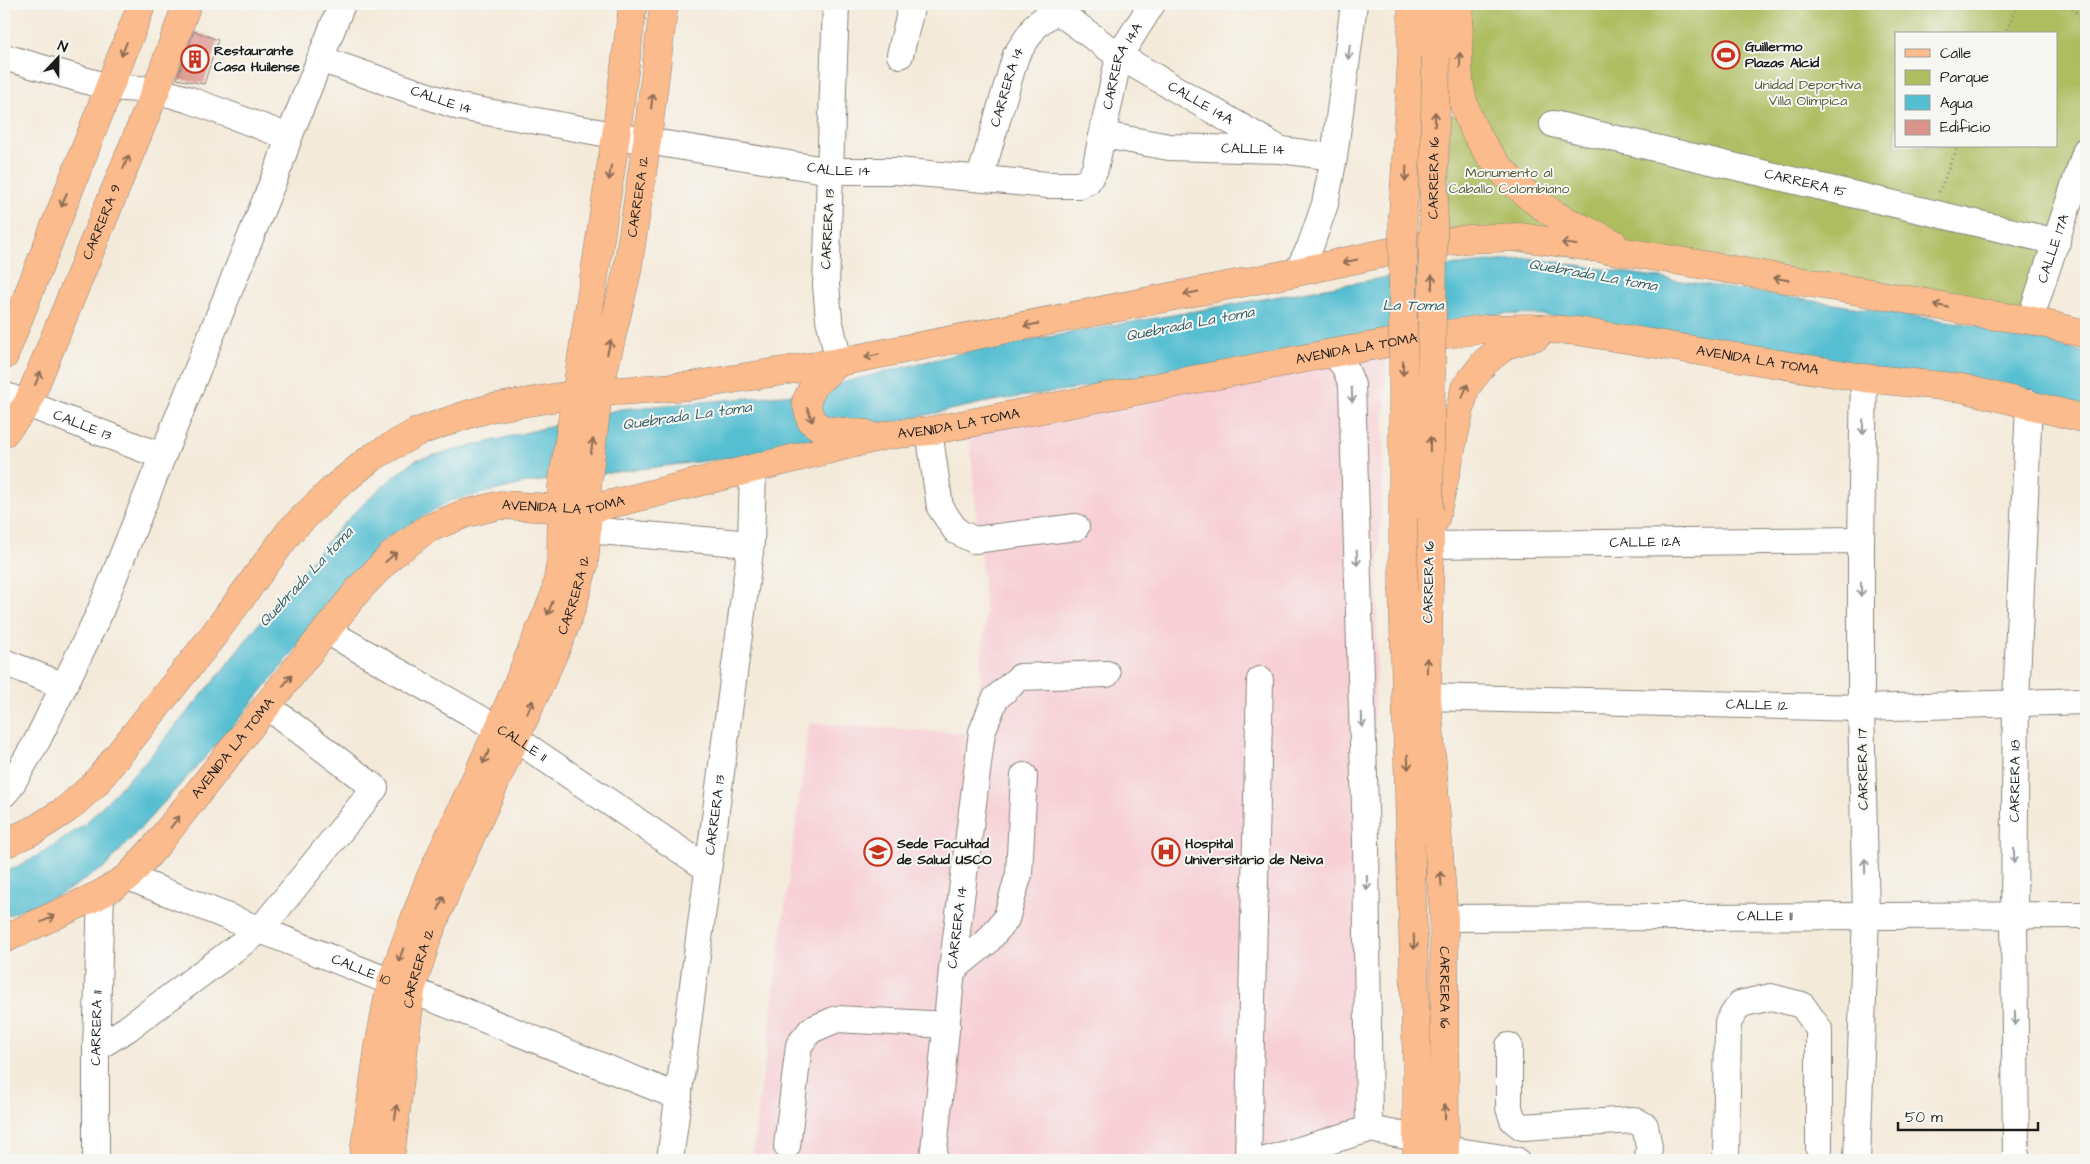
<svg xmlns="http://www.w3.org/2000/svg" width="2090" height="1164" font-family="'Architects Daughter',sans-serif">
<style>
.built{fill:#f7cfd5}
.green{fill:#adbd60;stroke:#646c3e;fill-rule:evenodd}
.water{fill:#54bed1;stroke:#386d76}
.building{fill:#db948b}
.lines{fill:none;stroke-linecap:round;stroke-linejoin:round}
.minor-casing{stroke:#88837b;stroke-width:28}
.major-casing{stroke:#88837b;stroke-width:29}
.path{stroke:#88837b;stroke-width:3;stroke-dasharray:1 4;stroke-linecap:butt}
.minor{stroke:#fff;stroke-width:26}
.major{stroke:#fbbb8c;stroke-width:28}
.major-bridge-casing{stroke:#88837b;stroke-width:29;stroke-linecap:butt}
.major-bridge{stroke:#fbbb8c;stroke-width:28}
.oneway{stroke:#8c6c54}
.oneway2{stroke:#999}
.labels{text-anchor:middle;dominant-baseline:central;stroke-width:4;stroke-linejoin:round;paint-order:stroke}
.poi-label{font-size:14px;font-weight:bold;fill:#1c1c1c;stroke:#f6f6f2;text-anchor:start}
.street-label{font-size:14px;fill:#1c1c1c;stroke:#f6f6f2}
.park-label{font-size:14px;fill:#565c37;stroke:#f6f6f2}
.water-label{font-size:15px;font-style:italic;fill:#325d64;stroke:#f6f6f2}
</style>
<rect width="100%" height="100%" fill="#f6f6f2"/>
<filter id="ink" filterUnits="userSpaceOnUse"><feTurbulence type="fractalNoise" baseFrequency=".02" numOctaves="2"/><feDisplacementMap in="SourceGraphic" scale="10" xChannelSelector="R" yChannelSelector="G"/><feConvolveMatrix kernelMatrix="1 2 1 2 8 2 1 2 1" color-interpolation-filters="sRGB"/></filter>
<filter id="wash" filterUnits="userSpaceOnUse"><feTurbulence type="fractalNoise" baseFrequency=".0096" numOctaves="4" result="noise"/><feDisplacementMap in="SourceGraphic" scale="20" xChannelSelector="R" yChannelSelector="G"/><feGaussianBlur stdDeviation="1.12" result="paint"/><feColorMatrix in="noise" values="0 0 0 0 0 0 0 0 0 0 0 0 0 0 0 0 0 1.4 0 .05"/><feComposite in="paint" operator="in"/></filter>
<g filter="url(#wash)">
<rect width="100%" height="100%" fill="#f4eada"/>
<path class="built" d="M1387,344L1360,1131L1266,1160H752L809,723L975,734L986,614L968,423Z"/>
<path class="green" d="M1460,4H2086V150L2030,314L1804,279L1445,242L1450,115L1469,117ZM1896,34H2056V146H1896Z"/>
<path class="water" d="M1529,258L2026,333L2086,353V415L1689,337L1545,315L1500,314L1418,338L992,401L843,433L769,453L527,483L450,501L386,538L230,730L105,867L63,893L4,917V873L41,854L84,825L147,760L217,677L289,585L345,522L378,490L415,460L621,409L795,394L974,350L1388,277L1416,269Z"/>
<g id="blocks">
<path class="building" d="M194,31L218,40L204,84L177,79Z"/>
</g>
</g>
<g filter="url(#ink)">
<use href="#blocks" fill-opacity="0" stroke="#88837b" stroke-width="1"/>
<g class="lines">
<g class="minor-casing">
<g id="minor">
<path d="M836,4L826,285L829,319L839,362"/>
<path id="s1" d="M1056,4V10L1119,56L1281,150"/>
<path d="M900,55L912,4"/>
<path d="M4,57L108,87L156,90L190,100L289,137"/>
<path id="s2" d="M320,59L460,107L647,141L831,171H897L1048,185H1079L1088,181L1095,169L1119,56L1152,4"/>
<path id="s3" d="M1553,124L2057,242"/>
<path id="s4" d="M1104,135L1169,147L1281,150L1334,157"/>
<path id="s5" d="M980,178L1016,55L1036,25L1056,10"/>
<path d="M1297,272L1310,247L1325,204L1334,157L1354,4"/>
<path id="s6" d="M2030,320L2086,150"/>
<path d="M1332,353L1344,365L1352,385L1366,841L1369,1129"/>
<path id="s7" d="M4,395L161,456"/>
<path d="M929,431L940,507L956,531L974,540L1076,527"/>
<path d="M587,530L751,544"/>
<path id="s8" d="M1429,545L1861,540"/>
<path id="s9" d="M327,631L516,739L708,869"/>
<path d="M4,662L64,686"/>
<path id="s10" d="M1427,697L1861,708L2086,701"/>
<path d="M4,794L10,787L37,741L99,614L280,164L289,137L342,4"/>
<path id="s11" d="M128,877L679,1097"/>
<path id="s12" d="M1444,918L2086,915"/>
<path d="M952,970L987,942L1006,919L1019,874L1024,776"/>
<path d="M1509,1046V1108L1513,1120L1522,1127L1634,1120L1645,1126L1649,1147L1648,1160"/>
<path d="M96,1048L127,1029L260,930L375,788L267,706"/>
<path d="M787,1146L799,1045L811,1030L837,1019L947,1025"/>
<path id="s13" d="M96,1160V1048L101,894"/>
<path id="s14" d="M670,1160L751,544L753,469"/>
<path id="s15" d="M933,1160L952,970L982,732L995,699L1020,677L1107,674"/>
<path d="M1248,1160L1260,680"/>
<path d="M1266,1160L1369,1129L1417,1138L1445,1149L1516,1160"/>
<path d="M1726,1160L1728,1022L1740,1004L1771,997L1802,1005L1819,1029V1149"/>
<path d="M1857,1160L1866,915L1861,708V540L1864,378"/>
<path id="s16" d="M2016,1160L2014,914L2016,702L2029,403"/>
</g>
</g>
<g class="major-casing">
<g id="major">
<path d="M1460,4C1459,29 1456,63 1460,88C1469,140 1510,187 1554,214C1573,225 1593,233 1613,243"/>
<path d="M1436,57L1437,4"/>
<path d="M1403,214L1412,55V4"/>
<path d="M4,356L142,4"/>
<path d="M839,362L814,385L806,402L811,421L824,430L866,434"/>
<path id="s17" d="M4,433L27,405L156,90L187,4"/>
<path id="s18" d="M1429,510L1430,541L1427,697L1444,918L1445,1160"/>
<path d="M1435,520L1465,388L1485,362L1506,345L1537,336"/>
<path d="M1403,591L1417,1067V1160"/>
<path d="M4,844L36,829L67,809L95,784L209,641L290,531L333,489L371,458L417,432L469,414L491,408L577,394L690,386L839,362L1297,272L1417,246L1467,239L1521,237L1632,253L1894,297L1989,315L2030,320L2086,334"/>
<path id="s19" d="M4,939L101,894L128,877L155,847L359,589L391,556L427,529L464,514L500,505L587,510L887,435L929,431L1332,353L1418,338L1485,329L1531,328L1577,331L1864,378L1962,388L2086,419"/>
<path d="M363,1160L379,1046L391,983L428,883L499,728L555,595L561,561L562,486L616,135L633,4"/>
<path id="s20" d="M390,1160L411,990L427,939L447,889L561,637L573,604L584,565L587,530V487L598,394L627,272L647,141L664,4"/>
</g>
</g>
<path class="path" d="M2069,4L2086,22
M2005,34L2018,4
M1939,192L1958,146"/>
<use href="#minor" class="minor"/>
<use href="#major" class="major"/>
<g class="major-bridge-casing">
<g id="major-bridge">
<path id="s21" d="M1429,510L1436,57"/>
<path d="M1403,591V214"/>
</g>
</g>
<use href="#major-bridge" class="major-bridge"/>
</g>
<defs><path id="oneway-shaft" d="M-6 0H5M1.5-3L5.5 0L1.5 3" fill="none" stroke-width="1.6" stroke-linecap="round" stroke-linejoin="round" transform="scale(1.25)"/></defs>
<g class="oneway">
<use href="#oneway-shaft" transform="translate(124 49) rotate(112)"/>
<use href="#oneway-shaft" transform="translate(1460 60) rotate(-91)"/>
<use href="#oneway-shaft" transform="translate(652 101) rotate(-83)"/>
<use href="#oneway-shaft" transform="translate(1435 119) rotate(-89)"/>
<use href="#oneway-shaft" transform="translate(126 162) rotate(-68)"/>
<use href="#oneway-shaft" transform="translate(610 173) rotate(98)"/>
<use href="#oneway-shaft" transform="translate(1406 174) rotate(93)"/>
<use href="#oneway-shaft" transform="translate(64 200) rotate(111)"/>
<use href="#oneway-shaft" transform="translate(1569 244) rotate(-172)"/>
<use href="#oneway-shaft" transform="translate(1350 261) rotate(168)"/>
<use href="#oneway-shaft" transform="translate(1781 279) rotate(-171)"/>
<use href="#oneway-shaft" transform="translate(1432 282) rotate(-89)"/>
<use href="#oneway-shaft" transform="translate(1191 293) rotate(169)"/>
<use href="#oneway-shaft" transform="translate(1941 306) rotate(-169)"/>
<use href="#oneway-shaft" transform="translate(1031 325) rotate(169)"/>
<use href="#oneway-shaft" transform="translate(609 347) rotate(-76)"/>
<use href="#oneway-shaft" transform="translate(872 356) rotate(169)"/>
<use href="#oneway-shaft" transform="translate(1403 368) rotate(90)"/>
<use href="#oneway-shaft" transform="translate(38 378) rotate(-68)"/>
<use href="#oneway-shaft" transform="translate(1465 391) rotate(-69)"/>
<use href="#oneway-shaft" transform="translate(810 415) rotate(70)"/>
<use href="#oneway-shaft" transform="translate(1430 444) rotate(-89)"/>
<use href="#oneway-shaft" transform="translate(592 446) rotate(-82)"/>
<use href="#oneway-shaft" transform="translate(391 557) rotate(-42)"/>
<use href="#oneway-shaft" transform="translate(550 608) rotate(111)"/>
<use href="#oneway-shaft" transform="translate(1427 665) rotate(-89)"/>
<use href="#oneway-shaft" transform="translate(287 681) rotate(-52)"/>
<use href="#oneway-shaft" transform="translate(530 707) rotate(-66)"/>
<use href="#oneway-shaft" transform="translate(486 757) rotate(115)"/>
<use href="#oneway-shaft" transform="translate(1408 762) rotate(88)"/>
<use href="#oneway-shaft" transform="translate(175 822) rotate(-52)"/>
<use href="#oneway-shaft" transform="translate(1441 879) rotate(-95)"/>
<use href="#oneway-shaft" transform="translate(441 903) rotate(-69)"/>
<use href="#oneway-shaft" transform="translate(48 919) rotate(-25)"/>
<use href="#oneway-shaft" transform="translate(1414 942) rotate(88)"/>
<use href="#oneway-shaft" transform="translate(401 955) rotate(109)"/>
<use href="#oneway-shaft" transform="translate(396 1112) rotate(-83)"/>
<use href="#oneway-shaft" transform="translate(1445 1112) rotate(-90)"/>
</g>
<g class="oneway2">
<use href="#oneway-shaft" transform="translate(1349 52) rotate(97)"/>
<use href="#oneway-shaft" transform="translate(1352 395) rotate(88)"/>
<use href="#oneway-shaft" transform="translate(1863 427) rotate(91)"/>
<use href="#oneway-shaft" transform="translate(1357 558) rotate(88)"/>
<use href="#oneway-shaft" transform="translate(1861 589) rotate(90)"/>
<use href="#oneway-shaft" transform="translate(1362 720) rotate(88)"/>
<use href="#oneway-shaft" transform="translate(2014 856) rotate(91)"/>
<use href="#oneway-shaft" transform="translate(1865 866) rotate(-91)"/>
<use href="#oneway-shaft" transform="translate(1367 883) rotate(89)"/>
<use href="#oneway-shaft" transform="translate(2015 1018) rotate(89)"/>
</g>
</g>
<defs>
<g id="stadium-ring" transform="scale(1.4375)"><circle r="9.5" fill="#f6f6f2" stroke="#c8321e" stroke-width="1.5"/><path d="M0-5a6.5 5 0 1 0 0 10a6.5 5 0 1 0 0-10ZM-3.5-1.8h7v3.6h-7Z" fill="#c8321e"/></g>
<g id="building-ring" transform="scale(1.4375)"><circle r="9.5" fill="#f6f6f2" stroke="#c8321e" stroke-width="1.5"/><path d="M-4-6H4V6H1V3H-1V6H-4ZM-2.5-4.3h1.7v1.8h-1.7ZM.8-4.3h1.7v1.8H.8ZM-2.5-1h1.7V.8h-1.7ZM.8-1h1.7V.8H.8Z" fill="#c8321e"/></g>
<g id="university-ring" transform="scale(1.4375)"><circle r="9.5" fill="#f6f6f2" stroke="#c8321e" stroke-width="1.5"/><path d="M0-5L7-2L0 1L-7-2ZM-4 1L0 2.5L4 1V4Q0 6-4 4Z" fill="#c8321e"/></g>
<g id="hospital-ring" transform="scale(1.4375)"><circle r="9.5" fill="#f6f6f2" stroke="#c8321e" stroke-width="1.5"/><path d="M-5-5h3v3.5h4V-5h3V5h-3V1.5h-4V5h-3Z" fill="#c8321e"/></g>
</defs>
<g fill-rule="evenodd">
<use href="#stadium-ring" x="1726" y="55"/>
<use href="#building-ring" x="195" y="59"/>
<use href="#university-ring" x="878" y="852"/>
<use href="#hospital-ring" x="1166" y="852"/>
</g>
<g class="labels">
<g class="poi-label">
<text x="1745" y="47">Guillermo<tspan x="1745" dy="16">Plazas Alcid</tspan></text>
<text x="214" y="51">Restaurante<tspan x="214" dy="16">Casa Huilense</tspan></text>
<text x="897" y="844">Sede Facultad<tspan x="897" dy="16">de Salud USCO</tspan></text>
<text x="1185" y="844">Hospital<tspan x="1185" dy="16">Universitario de Neiva</tspan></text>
</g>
<g class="street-label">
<text stroke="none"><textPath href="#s2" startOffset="904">CARRERA 14A</textPath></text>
<text stroke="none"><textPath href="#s5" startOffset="95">CARRERA 14</textPath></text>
<text stroke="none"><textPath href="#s2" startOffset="128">CALLE 14</textPath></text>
<text stroke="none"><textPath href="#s1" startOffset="178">CALLE 14A</textPath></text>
<text stroke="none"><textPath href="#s4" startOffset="150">CALLE 14</textPath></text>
<text stroke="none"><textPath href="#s2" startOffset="532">CALLE 14</textPath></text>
<text stroke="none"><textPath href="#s21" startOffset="332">CARRERA 16</textPath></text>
<text stroke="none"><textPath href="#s3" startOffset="259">CARRERA 15</textPath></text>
<text stroke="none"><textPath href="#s20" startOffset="1004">CARRERA 12</textPath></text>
<text stroke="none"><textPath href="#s17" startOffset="234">CARRERA 9</textPath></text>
<text transform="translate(828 229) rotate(-87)">CARRERA 13</text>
<text stroke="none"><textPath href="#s6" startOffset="75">CALLE 17A</textPath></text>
<text stroke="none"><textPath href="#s19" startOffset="1550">AVENIDA LA TOMA</textPath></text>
<text stroke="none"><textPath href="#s19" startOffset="1955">AVENIDA LA TOMA</textPath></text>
<text stroke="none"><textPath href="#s19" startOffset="1145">AVENIDA LA TOMA</textPath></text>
<text stroke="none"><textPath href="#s7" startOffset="84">CALLE 13</textPath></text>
<text stroke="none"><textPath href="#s19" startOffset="740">AVENIDA LA TOMA</textPath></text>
<text stroke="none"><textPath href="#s8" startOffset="216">CALLE 12A</textPath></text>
<text transform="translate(1429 582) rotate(-89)">CARRERA 16</text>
<text stroke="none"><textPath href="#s20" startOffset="599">CARRERA 12</textPath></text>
<text stroke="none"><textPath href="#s10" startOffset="330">CALLE 12</textPath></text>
<text stroke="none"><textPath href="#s9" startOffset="225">CALLE 11</textPath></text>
<text stroke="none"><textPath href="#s19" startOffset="305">AVENIDA LA TOMA</textPath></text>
<text transform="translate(1863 769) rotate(-91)">CARRERA 17</text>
<text stroke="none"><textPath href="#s16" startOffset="379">CARRERA 18</textPath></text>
<text stroke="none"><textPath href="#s14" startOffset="348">CARRERA 13</textPath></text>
<text stroke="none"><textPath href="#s12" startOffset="321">CALLE 11</textPath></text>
<text stroke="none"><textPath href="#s15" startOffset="234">CARRERA 14</textPath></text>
<text stroke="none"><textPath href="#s20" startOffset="194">CARRERA 12</textPath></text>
<text stroke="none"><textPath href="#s11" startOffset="251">CALLE 10</textPath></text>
<text stroke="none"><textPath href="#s18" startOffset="478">CARRERA 16</textPath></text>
<text stroke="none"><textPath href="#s13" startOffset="132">CARRERA 11</textPath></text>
</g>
<g class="park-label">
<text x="1808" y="85">Unidad Deportiva<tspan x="1808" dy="16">Villa Olimpica</tspan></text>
<text x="1509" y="173">Monumento al<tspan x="1509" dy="16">Caballo Colombiano</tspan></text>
</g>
<g class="water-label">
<text transform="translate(1593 275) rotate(10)">Quebrada La toma</text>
<text x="1413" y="305">La Toma</text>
<text transform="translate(1190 324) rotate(-11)">Quebrada La toma</text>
<text transform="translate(687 416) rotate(-8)">Quebrada La toma</text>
<text transform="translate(306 577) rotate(-47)">Quebrada La toma</text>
</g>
</g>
<rect width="2090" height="1164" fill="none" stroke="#f6f6f2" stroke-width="20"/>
<rect x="1895" y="32" width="162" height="115" fill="#f6f6f2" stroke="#9f9f9c"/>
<rect x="1905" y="49" width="25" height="8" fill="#fbbb8c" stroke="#9f9f9c"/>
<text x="1940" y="58" font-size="15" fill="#1c1c1c">Calle</text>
<rect x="1905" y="70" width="25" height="15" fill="#adbd60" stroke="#9f9f9c"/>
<text x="1940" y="82" font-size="15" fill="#1c1c1c">Parque</text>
<rect x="1905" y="95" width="25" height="15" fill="#54bed1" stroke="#9f9f9c"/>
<text x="1940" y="108" font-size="15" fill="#1c1c1c">Agua</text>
<rect x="1905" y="120" width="25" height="15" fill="#db948b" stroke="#9f9f9c"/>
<text x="1940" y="132" font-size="15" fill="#1c1c1c">Edificio</text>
<g transform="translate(58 58) rotate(22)" stroke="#f6f6f2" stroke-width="4" paint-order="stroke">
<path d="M0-4L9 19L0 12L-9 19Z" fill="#1c1c1c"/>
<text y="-8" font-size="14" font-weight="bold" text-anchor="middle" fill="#1c1c1c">N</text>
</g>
<path d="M1898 1122v8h140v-8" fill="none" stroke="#1c1c1c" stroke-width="2.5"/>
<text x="1905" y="1122" font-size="15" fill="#1c1c1c" stroke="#f6f6f2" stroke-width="4" paint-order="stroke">50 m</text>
</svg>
